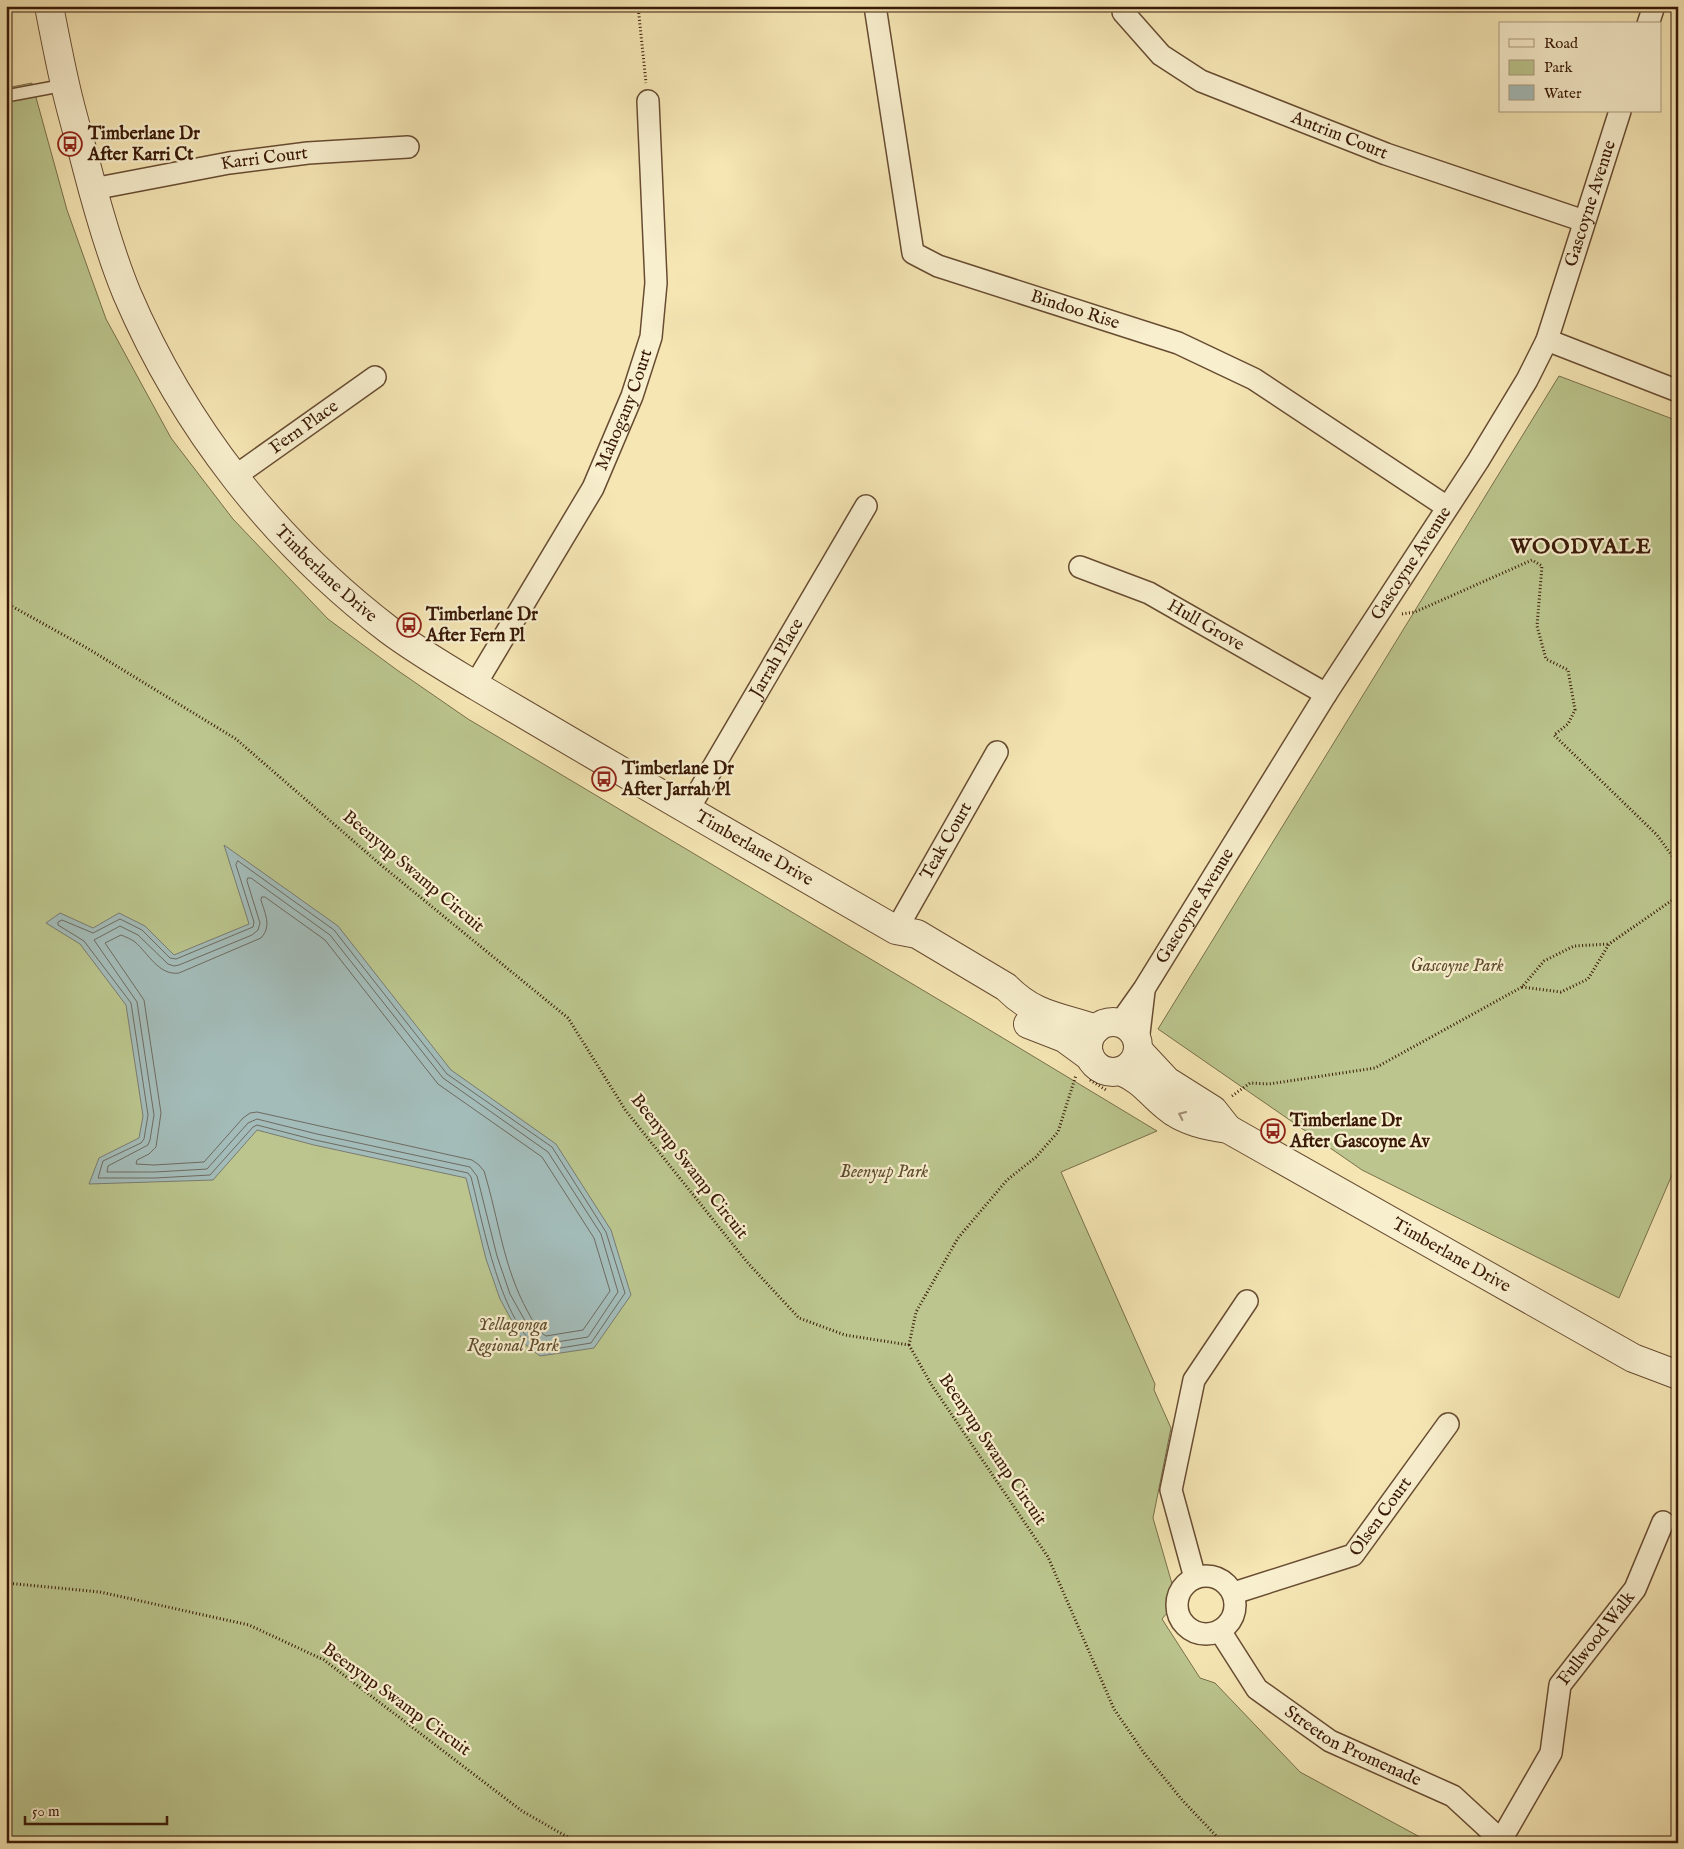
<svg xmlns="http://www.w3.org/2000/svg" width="1684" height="1849" font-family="'IM FELL English',serif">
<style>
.green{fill:#bbc58d;stroke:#7a6f4a}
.water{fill:#a3bcb9;stroke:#797b72}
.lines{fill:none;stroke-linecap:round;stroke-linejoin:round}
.shore{stroke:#6e6a60;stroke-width:1}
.service-casing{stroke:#684c32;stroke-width:14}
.minor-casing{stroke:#684c32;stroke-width:24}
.tertiary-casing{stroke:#684c32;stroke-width:30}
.path{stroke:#391907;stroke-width:3;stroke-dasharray:1 2.5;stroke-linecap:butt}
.service{stroke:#f8efce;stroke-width:11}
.minor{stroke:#f8efce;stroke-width:21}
.tertiary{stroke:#f8efce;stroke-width:28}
.oneway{stroke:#a28f74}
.labels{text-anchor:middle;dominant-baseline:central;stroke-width:4.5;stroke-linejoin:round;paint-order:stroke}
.poi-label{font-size:18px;font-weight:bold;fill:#391907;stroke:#f8efce;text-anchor:start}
.street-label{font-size:18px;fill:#391907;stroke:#f8efce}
.park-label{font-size:18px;font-style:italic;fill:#604d2f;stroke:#f8efce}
.district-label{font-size:22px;font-weight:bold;letter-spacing:1px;fill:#391907;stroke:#f8efce}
</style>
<rect width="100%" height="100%" fill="#f5e6b4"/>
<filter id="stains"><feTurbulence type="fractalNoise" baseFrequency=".004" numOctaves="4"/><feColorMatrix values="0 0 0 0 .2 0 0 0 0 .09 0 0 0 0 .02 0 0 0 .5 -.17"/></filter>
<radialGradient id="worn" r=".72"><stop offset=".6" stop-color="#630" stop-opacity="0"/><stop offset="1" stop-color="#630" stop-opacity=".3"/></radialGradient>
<path class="green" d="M32,83L67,210L106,319L171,438L233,519L328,619L397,670L468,719L983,1026L1157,1131L1061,1172L1155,1384L1154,1390L1171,1428L1153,1518L1177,1601L1162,1619L1200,1678L1215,1683L1300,1772L1431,1843H6V88Z
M1559,376L1678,421V1161L1619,1298L1362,1170L1158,1029Z"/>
<path class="water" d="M224,845L338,926L451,1070L556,1144L611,1230L631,1295L594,1348L540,1356L524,1343L500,1299L486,1259L466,1178L314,1145L257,1130L213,1180L89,1184L99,1158L139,1138L143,1116L126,1005L80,944L46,923L60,913L93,928L119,913L145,926L174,955L249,924Z"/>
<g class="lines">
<path class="shore" d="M238,861L334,930L447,1074L552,1147L606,1232L625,1293L591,1343L542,1351C501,1325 483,1223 471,1177L468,1173L315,1140L257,1125L253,1127L210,1175L155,1178H98L103,1161L141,1143L144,1139L148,1115L131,1003L84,941L58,925V922L62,920L93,933L120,919L142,930L170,958L176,959L253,927L254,922L236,865Z
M248,878H251L330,935L443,1078L548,1152L601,1234L618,1292L588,1337L544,1344L533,1335L510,1294L497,1256L477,1176L470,1167L317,1134L257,1119L248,1123L207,1169L155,1172H107L108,1166L148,1145L150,1140L154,1115L137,1002L94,940L120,926L138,935L168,964L174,966L179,965L252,935L258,930L260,923L247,881Z
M262,897H265L325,940L438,1084L542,1157L594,1238L610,1291L583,1330L546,1336C537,1331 533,1321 528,1312C503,1267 499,1220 484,1171L479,1165L472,1160L257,1112L250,1113L243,1118L204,1162L154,1165L136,1164L137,1160L149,1154L156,1147L161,1113L144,1000L105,943L121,935C126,937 131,939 135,942C148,953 159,976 179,973L261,938C272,926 265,914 261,900Z"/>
<g class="service-casing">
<path id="service" d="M6,96L65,85"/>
</g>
<g class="minor-casing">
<g id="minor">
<path id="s1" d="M875,6L913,253L938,266L1178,343L1254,379L1447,507"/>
<path id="s2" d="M1123,6V12L1161,55L1201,81L1386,154L1584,221"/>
<path d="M1648,24L1654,6"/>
<path id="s3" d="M93,189L229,163L308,153L408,147"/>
<path d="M1547,340L1678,391"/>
<path id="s4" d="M234,477L375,377"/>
<path id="s5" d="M1080,567L1149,593L1326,694"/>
<path id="s6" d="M475,685L593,488L632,396L651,337L656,283L648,101"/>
<path id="s7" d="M688,810L866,506"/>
<path id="s8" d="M896,930L997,752"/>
<path id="s9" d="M1120,1023L1144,989L1326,694L1478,461L1527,380L1547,340L1620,111"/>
<path d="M1138,1042L1144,991"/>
<circle cx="1206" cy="1605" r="29"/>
<path d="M1195,1578L1171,1490L1194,1380L1247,1301"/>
<path id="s10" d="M1234,1593L1353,1555L1448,1424"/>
<path id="s11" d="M1220,1631L1257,1689L1330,1741L1453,1796L1504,1843"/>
<path id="s12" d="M1501,1840L1551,1753L1560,1685L1635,1589L1663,1522"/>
</g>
</g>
<g class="tertiary-casing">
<g id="tertiary">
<path id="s13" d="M49,6C54,32 59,58 65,84C71,112 80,140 87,168C98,210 110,253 127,294C184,427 274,542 389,630C417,651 448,669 478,687C516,709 554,732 592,754C693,813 795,872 896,930L917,934L1006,987C1036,1017 1059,1016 1096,1029"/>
<circle cx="1113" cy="1047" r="25"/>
<path d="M1028,1024L1064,1038L1090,1057"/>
<path d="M1139,1051L1167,1081L1213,1110L1228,1129"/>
<path id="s14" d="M1121,1071C1145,1082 1148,1092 1167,1107C1183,1121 1207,1126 1228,1129L1633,1358L1678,1375"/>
</g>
</g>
<path class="path" d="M638,6L646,83
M6,603L87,648L236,739L381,865L568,1018L626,1111L747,1262L799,1318L845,1335L909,1345
M1402,614L1415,612L1532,560L1542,566L1537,626L1546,659L1568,670L1575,710L1568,724L1554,735L1657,835L1678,864
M1522,987L1561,992L1588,979L1609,944L1678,896
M1090,1080L1106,1090
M1232,1096L1250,1083L1269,1084L1375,1068L1522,987L1544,961L1574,946L1609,944
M909,1345L916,1312L958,1238L1007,1180L1036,1157L1058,1132L1076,1075
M909,1345L931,1384L1048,1557L1114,1709L1144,1753L1183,1801L1223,1843
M6,1583L100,1592L249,1625L324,1660L522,1811L578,1843"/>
<use href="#service" class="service"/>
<use href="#minor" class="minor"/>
<use href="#tertiary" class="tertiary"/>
</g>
<defs><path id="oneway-chevron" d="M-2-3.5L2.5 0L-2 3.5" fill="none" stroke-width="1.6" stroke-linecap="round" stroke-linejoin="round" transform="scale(1.25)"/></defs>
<use class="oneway" href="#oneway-chevron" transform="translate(1182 1115) rotate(-155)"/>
<defs>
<g id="bus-ring" transform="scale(1.25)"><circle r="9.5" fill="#f8efce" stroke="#8f2418" stroke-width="1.5"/><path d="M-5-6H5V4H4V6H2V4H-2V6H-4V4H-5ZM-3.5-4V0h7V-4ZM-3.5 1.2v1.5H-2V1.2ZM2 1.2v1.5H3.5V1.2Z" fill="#8f2418"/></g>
</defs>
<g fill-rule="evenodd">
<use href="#bus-ring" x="70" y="144"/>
<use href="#bus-ring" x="409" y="625"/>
<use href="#bus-ring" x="604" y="779"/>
<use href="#bus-ring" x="1273" y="1131"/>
</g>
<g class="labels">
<g class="poi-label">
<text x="88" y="134">Timberlane Dr<tspan x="88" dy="21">After Karri Ct</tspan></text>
<text x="426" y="615">Timberlane Dr<tspan x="426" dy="21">After Fern Pl</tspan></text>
<text x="622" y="769">Timberlane Dr<tspan x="622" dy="21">After Jarrah Pl</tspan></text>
<text x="1290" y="1121">Timberlane Dr<tspan x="1290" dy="21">After Gascoyne Av</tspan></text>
</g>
<g class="street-label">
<text stroke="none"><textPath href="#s2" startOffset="260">Antrim Court</textPath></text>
<text stroke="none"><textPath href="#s3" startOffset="174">Karri Court</textPath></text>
<text stroke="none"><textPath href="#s9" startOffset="949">Gascoyne Avenue</textPath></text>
<text stroke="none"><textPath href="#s1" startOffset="422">Bindoo Rise</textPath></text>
<text stroke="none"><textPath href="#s6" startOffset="314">Mahogany Court</textPath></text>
<text stroke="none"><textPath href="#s4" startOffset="86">Fern Place</textPath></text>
<text stroke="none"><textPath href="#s9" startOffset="544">Gascoyne Avenue</textPath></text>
<text stroke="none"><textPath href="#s13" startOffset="645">Timberlane Drive</textPath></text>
<text stroke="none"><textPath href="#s5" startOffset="139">Hull Grove</textPath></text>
<text stroke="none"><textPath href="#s7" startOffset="176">Jarrah Place</textPath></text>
<text stroke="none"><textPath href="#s8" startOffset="102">Teak Court</textPath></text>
<text stroke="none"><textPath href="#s13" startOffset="1155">Timberlane Drive</textPath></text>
<text transform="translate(413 872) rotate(40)">Beenyup Swamp Circuit</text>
<text stroke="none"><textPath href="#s9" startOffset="139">Gascoyne Avenue</textPath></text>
<text transform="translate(689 1167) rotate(52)">Beenyup Swamp Circuit</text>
<text stroke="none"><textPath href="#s14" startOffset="381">Timberlane Drive</textPath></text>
<text transform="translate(992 1450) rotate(56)">Beenyup Swamp Circuit</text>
<text stroke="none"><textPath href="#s10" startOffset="172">Olsen Court</textPath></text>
<text stroke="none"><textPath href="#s12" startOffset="228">Fullwood Walk</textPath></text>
<text transform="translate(396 1700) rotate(36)">Beenyup Swamp Circuit</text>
<text stroke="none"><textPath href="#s11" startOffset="181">Streeton Promenade</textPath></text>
</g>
<g class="park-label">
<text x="1457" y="966">Gascoyne Park</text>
<text x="884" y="1172">Beenyup Park</text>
<text x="513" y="1325">Yellagonga<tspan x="513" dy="21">Regional Park</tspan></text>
</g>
<g class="district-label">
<text x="1581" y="547">WOODVALE</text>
</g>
</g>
<rect width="1684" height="1849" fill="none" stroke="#f5e6b4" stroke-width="25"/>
<rect x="8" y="8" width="1669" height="1834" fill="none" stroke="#391907" stroke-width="2.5"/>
<rect x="12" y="12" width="1659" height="1824" fill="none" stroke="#391907"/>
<rect x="1499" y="22" width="162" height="90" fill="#f8efce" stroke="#ac997e"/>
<rect x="1509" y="39" width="25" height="8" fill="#f8efce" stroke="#ac997e"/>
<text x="1544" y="48" font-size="15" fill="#391907">Road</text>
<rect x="1509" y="60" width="25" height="15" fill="#bbc58d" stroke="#ac997e"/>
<text x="1544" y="72" font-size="15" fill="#391907">Park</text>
<rect x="1509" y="85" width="25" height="15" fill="#a3bcb9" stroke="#ac997e"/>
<text x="1544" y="98" font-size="15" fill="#391907">Water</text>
<path d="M25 1816v8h142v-8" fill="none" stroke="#391907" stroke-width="2.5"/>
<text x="32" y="1816" font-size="15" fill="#391907" stroke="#f8efce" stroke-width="4" paint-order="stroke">50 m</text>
<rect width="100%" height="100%" filter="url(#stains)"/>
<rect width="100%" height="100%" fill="url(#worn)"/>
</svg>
